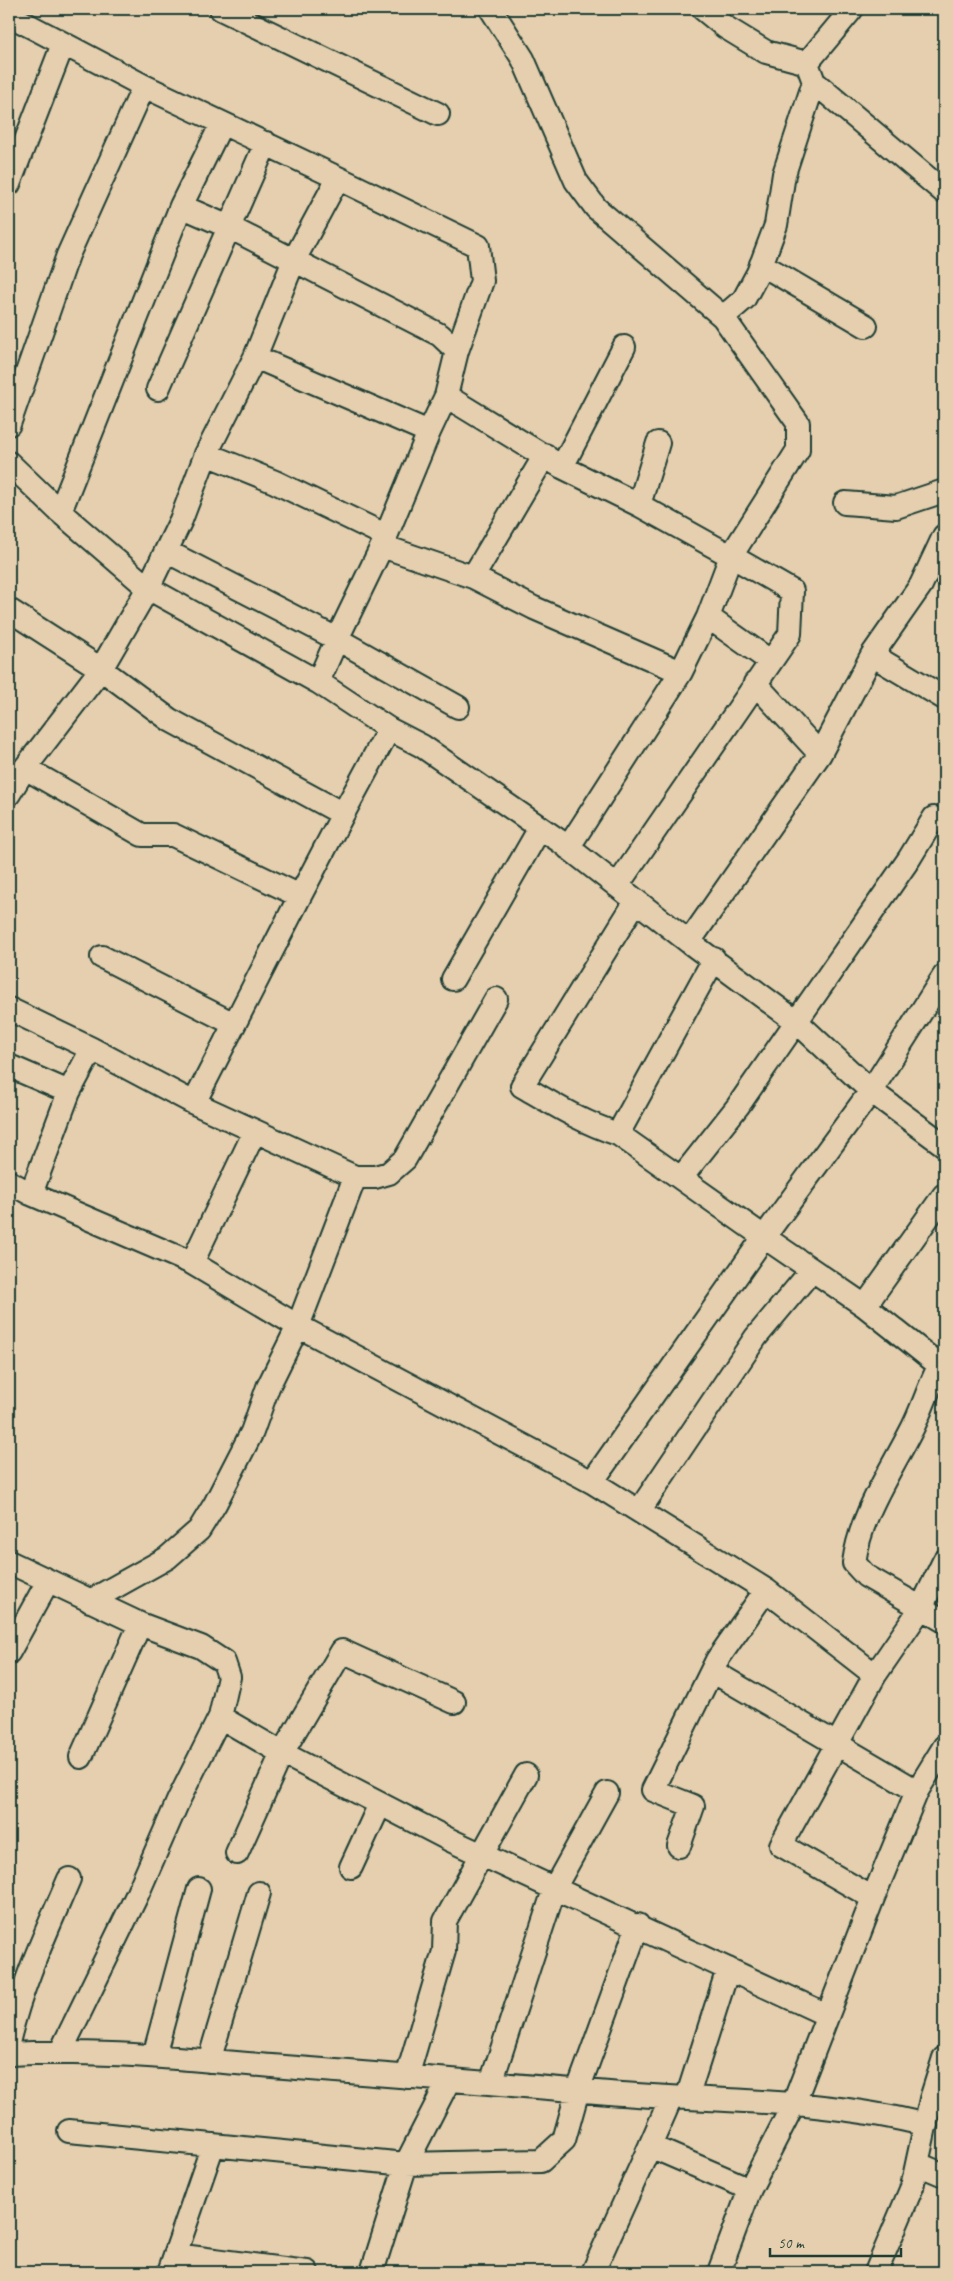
<svg xmlns="http://www.w3.org/2000/svg" width="953" height="2281" font-family="Caveat,sans-serif">
<style>
.lines{fill:none;stroke-linecap:round;stroke-linejoin:round}
.minor-casing{stroke:#1f3d34;stroke-width:26}
.minor{stroke:#e5cfae;stroke-width:22}
</style>
<rect width="100%" height="100%" fill="#e5cfae"/>
<filter id="ink" filterUnits="userSpaceOnUse"><feTurbulence type="fractalNoise" baseFrequency=".02" numOctaves="2"/><feDisplacementMap in="SourceGraphic" scale="10" xChannelSelector="R" yChannelSelector="G"/><feConvolveMatrix kernelMatrix="1 2 1 2 8 2 1 2 1" color-interpolation-filters="sRGB"/></filter>
<g filter="url(#ink)">
<g class="lines">
<g class="minor-casing">
<path id="minor" d="M221,9L438,114
M491,9L523,59L576,181L596,208L723,317L798,423V450L731,556L792,591L790,634L617,886
M703,9L725,27L766,52L807,63
M9,15L144,86L338,178L294,260L255,357L429,432L382,546L337,639L166,551
M807,63L814,82L944,192
M807,63L852,9
M338,178L478,246L482,281L457,351L446,396
M9,184L63,44
M181,206L229,227L440,335L457,351
M761,264L866,326
M723,317L744,299L758,273L776,225L784,174L814,82
M158,389L266,143
M9,424L68,255L144,86
M429,432L446,396L562,467L639,505L731,556L708,617L770,661
M206,454L275,482L385,535
M9,463L60,512L148,588L318,682L389,729L422,746L561,842L689,942L797,1022L871,1091L944,1145
M562,467L624,347
M845,503L896,507L944,491
M639,505L658,443
M60,512L181,206L222,123
M382,546L473,577L534,608L681,672
M473,577L545,455
M9,610L101,669L170,720L343,814L389,729
M872,655L921,585L944,536
M318,682L337,639L458,707
M755,683L820,754L872,655L944,698
M25,768L142,835H173L300,896L194,1103
M9,794L25,768L101,669L148,588L181,520L206,454L255,357
M568,848L681,672L708,617
M300,896L343,814
M689,942L820,754
M102,957L234,1024
M714,959L618,1134L764,1237L865,1306
M453,979L540,828
M9,1009L92,1049
M9,1066L69,1092L92,1049L194,1103L255,1131
M618,1134C583,1123 553,1104 522,1086L636,901
M681,1178L738,1106L909,859L934,818
M9,1182L31,1194L192,1263L298,1326L592,1482L766,1590L875,1675
M31,1194L69,1092
M944,1195L865,1306L944,1369
M192,1263L255,1131L355,1177H375L389,1173L405,1159L496,999
M944,1357C930,1381 923,1409 910,1433C889,1474 860,1516 854,1563L866,1576L944,1621
M592,1482L764,1237L871,1091L944,976
M639,1511L756,1337L812,1270
M9,1562L140,1624L201,1647L224,1662L229,1677L220,1717L179,1799L137,1895L60,2053
M90,1601L167,1558L199,1530L215,1504L252,1432L268,1387L298,1326L355,1177
M9,1652L48,1581
M712,1671L917,1791
M220,1717L282,1753L450,1840L827,2015
M81,1757L140,1624
M679,1846L693,1806L653,1790L717,1660L766,1590
M237,1853L282,1753L342,1651L454,1702
M351,1867L380,1804
M873,1898L781,1845L875,1675L921,1608L944,1561
M9,2039C22,1983 47,1931 69,1879
M9,2054C96,2049 185,2059 272,2066C384,2075 497,2083 609,2093C713,2102 823,2098 926,2125
M154,2056L199,1889
M209,2061L259,1893
M407,2077L444,1951L445,1921L526,1775
M491,2083L555,1887L607,1793
M687,2098L728,1969
M69,2131L406,2164L541,2161L564,2140L578,2090L638,1925
M650,2146L671,2098
M918,2164L944,2175
M175,2255L307,2272
M169,2272L213,2145
M372,2272L406,2164L449,2080
M593,2272L650,2146L750,2189
M719,2272L750,2189L793,2105L873,1898L917,1791L944,1747
M876,2272L912,2187L931,2099L944,2058"/>
</g>
<use href="#minor" class="minor"/>
</g>
</g>
<rect width="953" height="2281" fill="none" stroke="#e5cfae" stroke-width="30"/>
<rect x="15" y="15" width="923" height="2251" fill="none" stroke="#1f3d34" stroke-width="2" filter="url(#ink)"/>
<path d="M770 2248v8h131v-8" fill="none" stroke="#1f3d34" stroke-width="2.5"/>
<text x="778" y="2248" font-size="15" fill="#1f3d34" stroke="#e5cfae" stroke-width="4" paint-order="stroke">50 m</text>
</svg>
